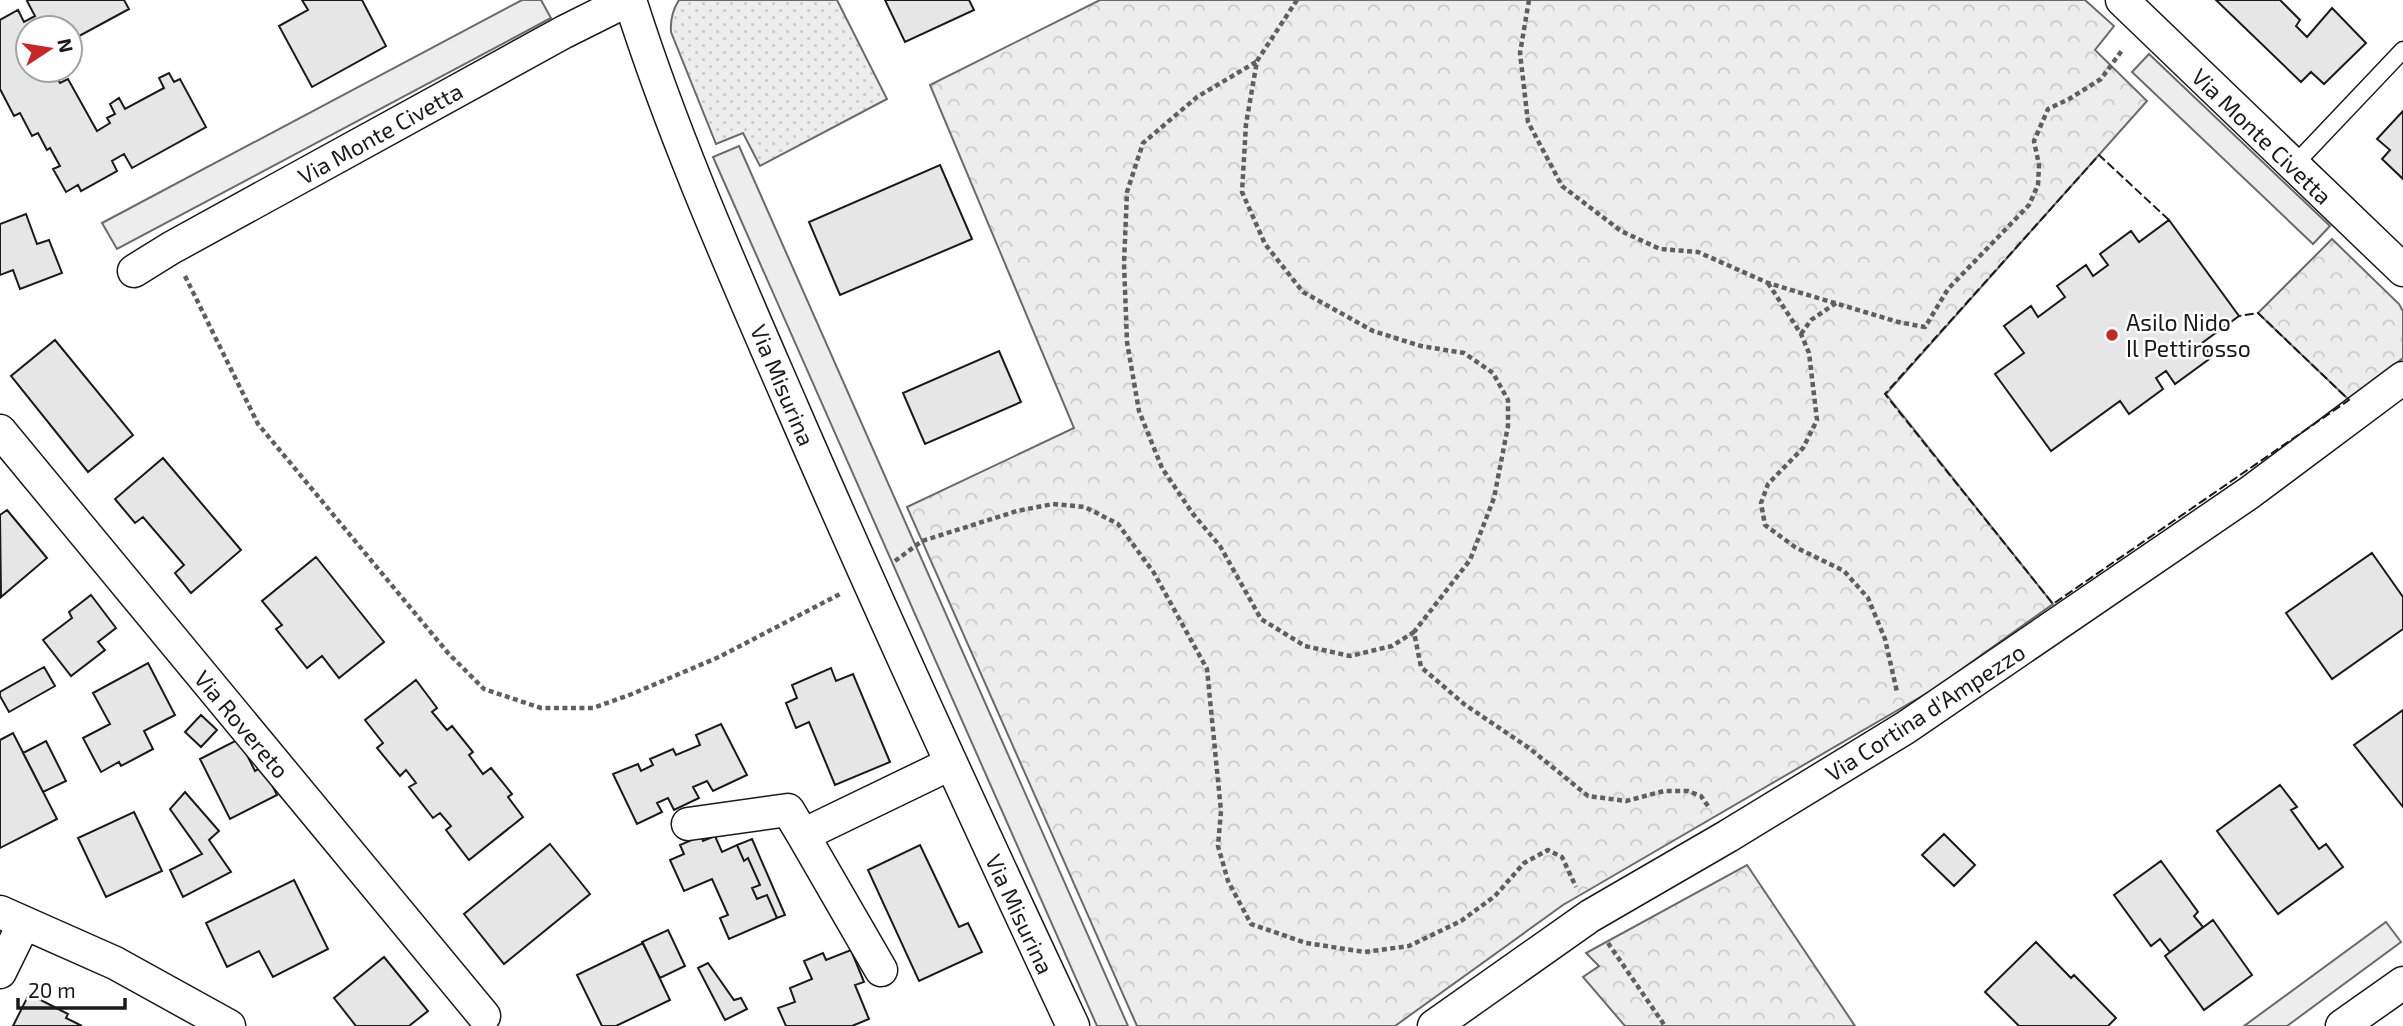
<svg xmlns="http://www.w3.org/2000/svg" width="2403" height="1026" font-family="'Exo 2',sans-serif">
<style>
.grass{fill:url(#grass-dots);stroke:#6a6a6a;stroke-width:2}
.park{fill:url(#park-crowns);stroke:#6a6a6a;stroke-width:2}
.built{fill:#ededed;stroke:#6a6a6a;stroke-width:2}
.building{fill:#e6e6e6;stroke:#1a1a1a;stroke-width:2}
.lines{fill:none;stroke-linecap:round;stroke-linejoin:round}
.service-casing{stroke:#1a1a1a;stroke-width:19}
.minor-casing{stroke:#1a1a1a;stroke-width:35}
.path{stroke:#5f5f5f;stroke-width:4.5;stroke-dasharray:5 3.5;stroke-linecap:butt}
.service{stroke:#fff;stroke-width:16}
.minor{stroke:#fff;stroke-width:32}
.fence{stroke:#1a1a1a;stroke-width:2;stroke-dasharray:9 3.5;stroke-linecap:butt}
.poi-dot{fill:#c62828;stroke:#fff;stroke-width:2.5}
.labels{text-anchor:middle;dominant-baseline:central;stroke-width:5;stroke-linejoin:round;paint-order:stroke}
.street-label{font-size:23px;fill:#1a1a1a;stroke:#fff}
.poi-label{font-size:23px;fill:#1a1a1a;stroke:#fff;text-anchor:start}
</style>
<defs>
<pattern id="grass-dots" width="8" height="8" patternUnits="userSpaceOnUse" patternTransform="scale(1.75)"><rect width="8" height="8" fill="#ededed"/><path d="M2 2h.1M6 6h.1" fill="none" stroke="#cbcbcb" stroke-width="1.8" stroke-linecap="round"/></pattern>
<pattern id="park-crowns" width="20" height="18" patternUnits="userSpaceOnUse" patternTransform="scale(1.75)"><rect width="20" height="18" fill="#ededed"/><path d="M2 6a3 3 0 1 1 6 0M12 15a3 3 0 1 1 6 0" fill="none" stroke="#cbcbcb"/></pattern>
</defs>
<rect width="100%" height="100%" fill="#fff"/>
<path class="grass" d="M679,0H837L887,99L760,166L743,133L716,144L671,32C670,20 672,11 679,0Z"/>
<path class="park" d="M1100,0H2085L2114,26L2095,50L2147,101L1886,394L2053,604L1934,689L1563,905L1395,1026H1137L907,507L1074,428L930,85Z
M2332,239L2399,304L2403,311V358L2349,400L2258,313Z
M1747,865L1855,1026H1625L1583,977L1599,966L1586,953Z"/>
<path class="built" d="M522,0H541L551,18L117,249L102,223Z
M2149,54L2330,226L2313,244L2132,72Z
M739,146L1128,1026H1097L713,157Z
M2386,922L2401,942L2287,1026H2244Z"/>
<path class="building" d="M29,0H124L129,9L70,41V28H28V70H53L60,83L68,79L97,131L110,123L107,118L115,114L110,104L119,98L125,109L164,88L159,78L169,73L174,82L180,79L206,127L132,168L124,154L112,161L117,171L81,191L78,185L66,192L53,169L60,166L50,148L47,150L38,133L32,136L20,113L14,116L0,89V20L18,10L24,22L35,16L27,1Z
M302,0H362L386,46L312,87L279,26L308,10Z
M885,0H969L974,10L905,42Z
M2216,0H2280L2300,20L2296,26L2307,37L2332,8L2366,43L2324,84L2311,72L2301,82Z
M2403,111V179L2382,159L2390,150L2377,139Z
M940,165L972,239L840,295L809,222Z
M26,214L37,244L49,240L62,273L20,289L13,270L0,275V224Z
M2169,220L2239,316L2202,343L2212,357L2175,384L2166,371L2156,378L2163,389L2129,414L2120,401L2051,451L1995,374L2024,353L2004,326L2031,306L2038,317L2065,297L2057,286L2086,265L2093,276L2108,265L2100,254L2131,231L2139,242Z
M55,340L133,435L88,472L11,376Z
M999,351L1021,402L925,444L903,393Z
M163,458L241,550L191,593L175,573L184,565L143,517L135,523L115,499Z
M7,510L47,558L1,597L0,515Z
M2372,553L2403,597V629L2332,679L2286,613Z
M316,557L384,642L339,678L322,656L307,668L276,629L282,625L262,601Z
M91,595L116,628L98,642L105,650L71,676L43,640L72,618L69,612Z
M148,663L175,715L144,731L153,749L121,766L119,762L101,772L83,738L110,724L93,693Z
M44,667L55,686L9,712L0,696V692Z
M831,668L836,681L853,674L890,762L835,785L809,722L796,728L786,703L797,698L792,685Z
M416,680L437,708L432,712L447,730L452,726L473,752L469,755L483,774L491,768L512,794L508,797L523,817L469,860L446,830L451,826L440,813L433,818L409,787L416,783L406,770L400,776L377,748L383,743L365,720Z
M2403,710V807L2354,745Z
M201,715L217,730L201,747L185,732Z
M721,724L747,775L713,791L707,781L693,787L699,798L674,810L668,798L657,803L662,812L637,824L613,774L638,764L641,771L653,765L650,759L673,749L676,755L700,745L696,735Z
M13,733L57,819L0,848V740Z
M239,739L255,771L263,766L277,795L230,819L200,759Z
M46,741L66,781L43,792L23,753Z
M2280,785L2297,807L2291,810L2319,849L2326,844L2343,867L2278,914L2217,831Z
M185,792L219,831L209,840L231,872L183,897L170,870L202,854L170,809Z
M134,812L162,871L106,897L78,838Z
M1944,834L1975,865L1954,886L1922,855Z
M701,836L703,841L715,836L722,852L737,845L744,861L748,858L760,885L752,888L757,899L767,895L777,918L729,939L720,918L728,915L712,879L684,891L670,860L684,854L680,845Z
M752,839L785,915L777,918L767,895L757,899L752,888L760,885L748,858L744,861L737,845Z
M550,844L590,894L504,964L464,914Z
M920,845L959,927L968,923L982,952L919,981L868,870Z
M2161,861L2198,912L2194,916L2203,927L2170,952L2160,939L2151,946L2114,895Z
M294,880L328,949L273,977L259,951L227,967L206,923Z
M2213,920L2252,975L2204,1010L2165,956Z
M668,930L685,966L660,978L642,942Z
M2036,942L2071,978L2074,975L2116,1018L2108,1026H2019L1985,992Z
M643,943L670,1000L616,1026H602L577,975Z
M851,950L864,982L855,985L869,1019L852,1026H786L778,1008L795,1002L790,988L812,979L804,961L823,953L826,960Z
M384,957L428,1011L409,1026H356L334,998Z
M708,963L734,1000L741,998L747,1009L725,1020L698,968Z
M29,994L68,1014L66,1018L82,1026H13Z"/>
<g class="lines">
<g class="service-casing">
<path id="service" d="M2293,166L2403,50"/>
</g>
<g class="minor-casing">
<path id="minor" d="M630,0C674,139 734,273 792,407C882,615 977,821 1073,1026
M2122,0L2403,270
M134,271L171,248L564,32L628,0
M0,431L484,1016
M688,824L788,810L803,835L950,764
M803,835L881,970
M0,912L115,963L229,1026
M0,972L24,923
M1434,1026L1590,916L1728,836L1905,728L2249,493L2403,378
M2342,1026L2403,983"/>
</g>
<path class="path" d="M1297,0L1257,61L1246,124L1242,192L1265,244L1303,292L1373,331L1421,346L1464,353L1493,373L1508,400V426L1494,498L1470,560L1414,632L1421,667L1464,704L1529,748L1588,796L1626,801L1664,791H1688L1701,796L1710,809
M1529,0L1520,53L1528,122L1562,186L1621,231L1660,249L1698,252L1768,283L1898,322L1925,327L1948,289L2029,205L2038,185L2039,165L2034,141L2048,109L2069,99L2101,79L2123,49
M1256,62L1197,97L1143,143L1127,192L1124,263L1127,342L1139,411L1162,468L1193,514L1220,546L1261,619L1305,646L1350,656L1392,646L1414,632
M185,276L258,424L448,653L484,689L541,708H593L632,694L719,657L840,594
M1768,283L1801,334L1809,353L1817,420L1803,448L1768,484L1761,503L1765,525L1795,547L1844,571L1868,598L1885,639L1897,692
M1801,334L1811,320L1836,303
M895,561L922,541L1017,511L1053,504L1085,507L1118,524L1154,573L1207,669L1221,811L1218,846L1228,881L1251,924L1306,943L1365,952L1409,946L1461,921L1495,896L1524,863L1548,850L1562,857L1576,887
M1608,943L1665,1026"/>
<use href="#service" class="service"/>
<use href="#minor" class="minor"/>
<path class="fence" d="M2169,220L2099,155L1885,394L2053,604L2349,400L2258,313L2239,316"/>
</g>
<circle class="poi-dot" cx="2112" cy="335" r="7"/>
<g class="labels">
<g class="street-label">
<text transform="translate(380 133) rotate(-29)">Via Monte Civetta</text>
<text transform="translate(2262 136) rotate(44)">Via Monte Civetta</text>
<text transform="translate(783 385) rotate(67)">Via Misurina</text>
<text transform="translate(1925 712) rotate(-33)">Via Cortina d'Ampezzo</text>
<text transform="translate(242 724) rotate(50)">Via Rovereto</text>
<text transform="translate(1020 914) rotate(65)">Via Misurina</text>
</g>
<g class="poi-label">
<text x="2126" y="322">Asilo Nido<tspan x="2126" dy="26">Il Pettirosso</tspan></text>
</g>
</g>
<g transform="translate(49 49) rotate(78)"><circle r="33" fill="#ffffff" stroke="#a3a3a3" stroke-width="2"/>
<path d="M0-5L12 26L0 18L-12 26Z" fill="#c62828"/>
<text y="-10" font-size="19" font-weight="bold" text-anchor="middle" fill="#1a1a1a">N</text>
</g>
<path d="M18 998v10h107v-10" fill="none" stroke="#1a1a1a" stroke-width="3.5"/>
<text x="28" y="998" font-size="21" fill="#1a1a1a" stroke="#ffffff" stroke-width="5" paint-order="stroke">20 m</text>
</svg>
